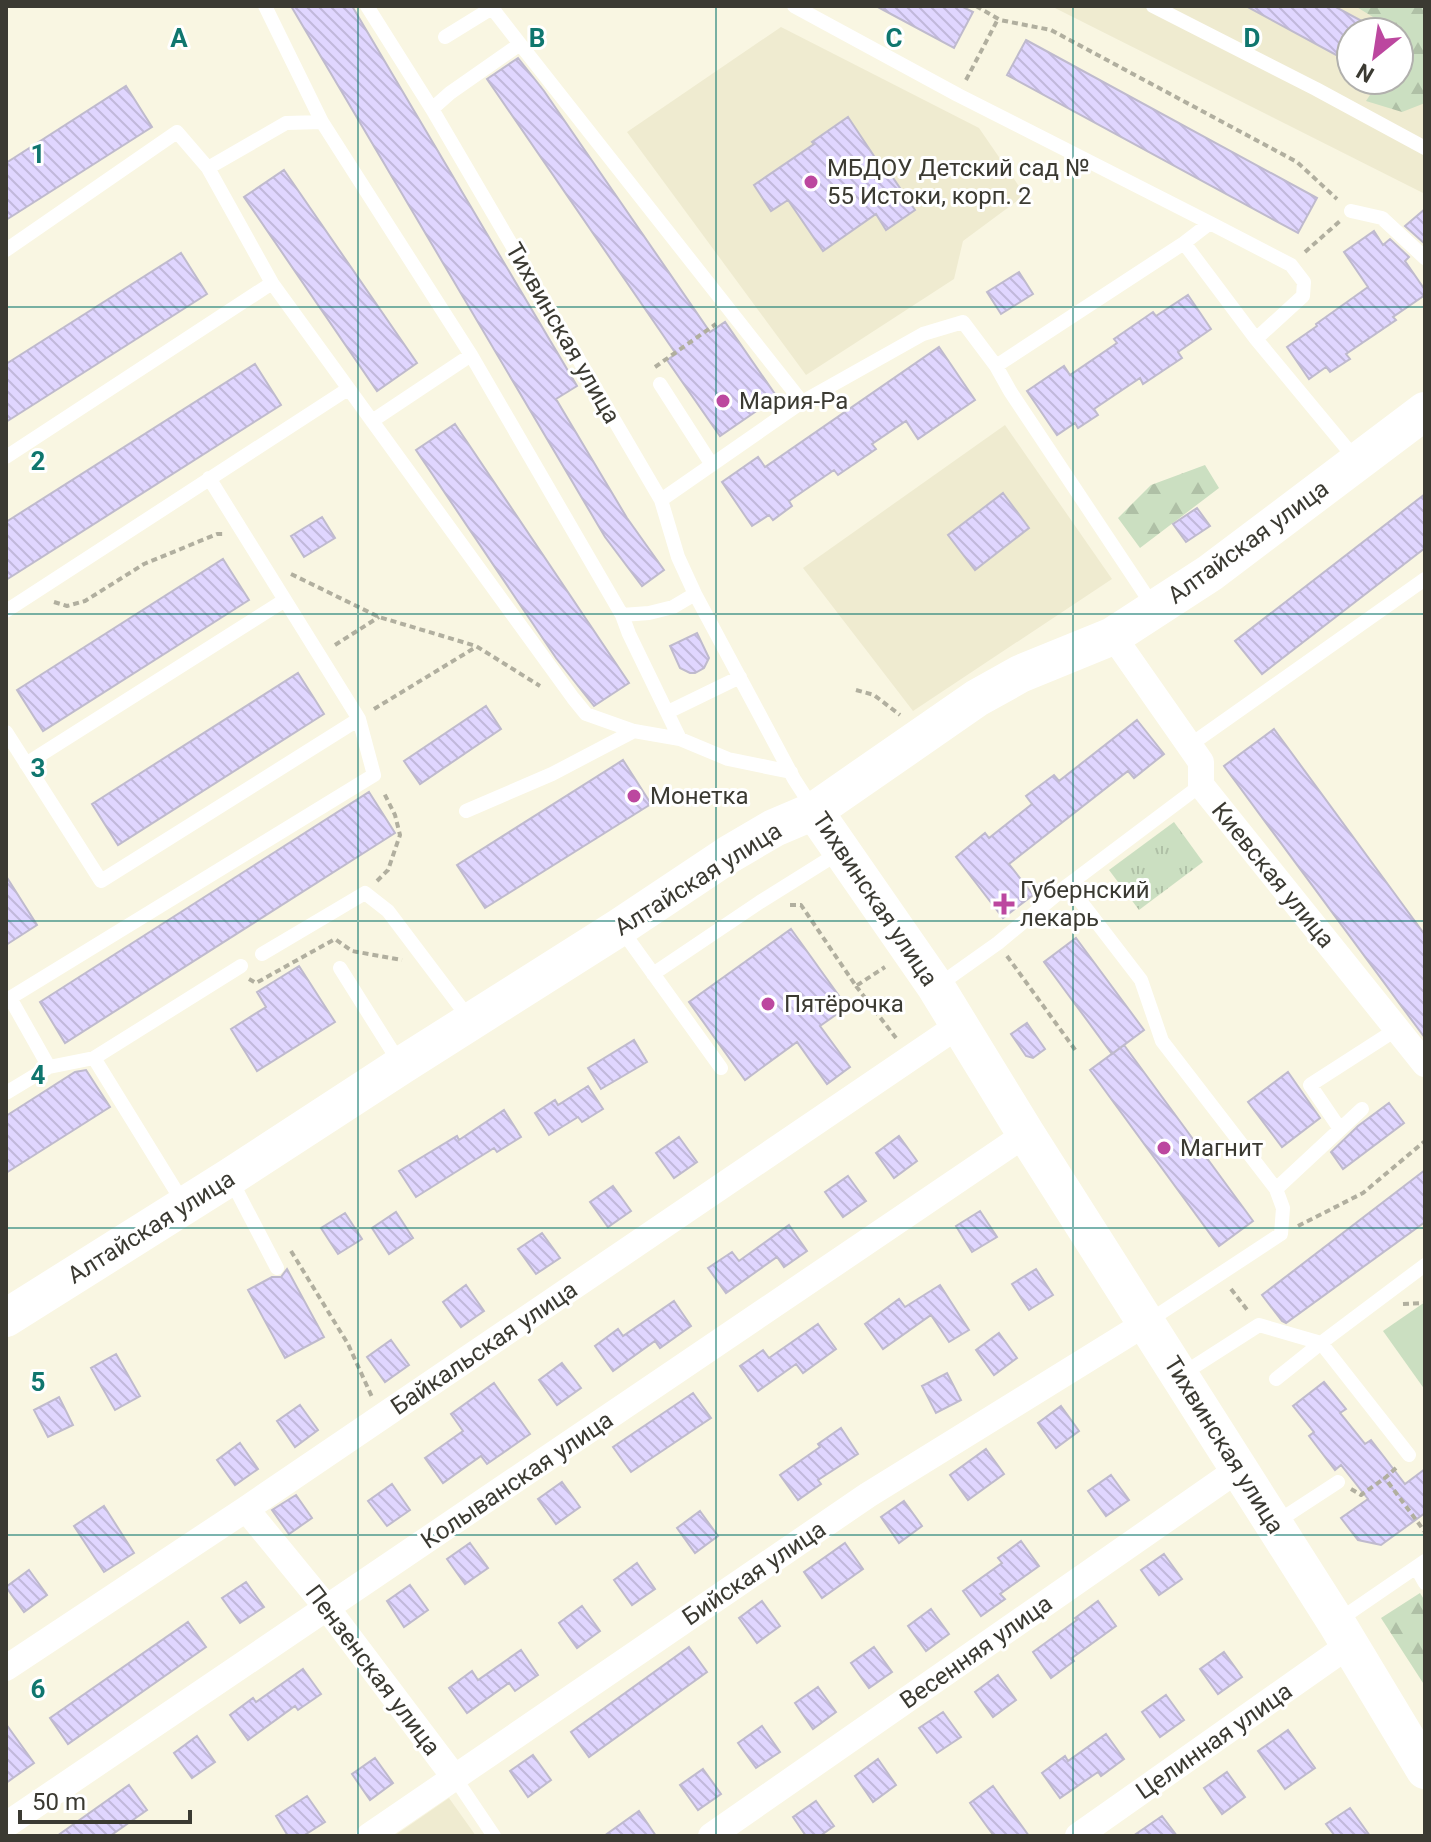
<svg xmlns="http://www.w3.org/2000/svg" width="1431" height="1842" font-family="Roboto,sans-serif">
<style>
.built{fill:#efebd0;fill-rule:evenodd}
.grass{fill:#cbdfc1}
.forest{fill:url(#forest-firs)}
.park{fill:url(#park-tufts)}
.building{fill:url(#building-back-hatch);stroke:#bfbacd;stroke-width:2}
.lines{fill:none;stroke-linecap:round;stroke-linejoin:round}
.path{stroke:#b1af9f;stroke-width:4;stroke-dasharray:6 4;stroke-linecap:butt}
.lane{stroke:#fff;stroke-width:14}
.street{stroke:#fff;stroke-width:26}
.secondary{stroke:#fff;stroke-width:38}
.grid{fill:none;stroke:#0f766e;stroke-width:2;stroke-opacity:0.55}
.poi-dot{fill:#bc479f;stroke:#fff;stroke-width:3}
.labels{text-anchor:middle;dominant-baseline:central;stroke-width:6;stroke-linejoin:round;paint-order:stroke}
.poi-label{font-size:24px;fill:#3b3a32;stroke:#fff;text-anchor:start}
.street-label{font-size:24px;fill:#3b3a32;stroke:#fff}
.grid-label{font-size:26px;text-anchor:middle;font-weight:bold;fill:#0f766e;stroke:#fff;stroke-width:6;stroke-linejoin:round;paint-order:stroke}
</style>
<defs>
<pattern id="forest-firs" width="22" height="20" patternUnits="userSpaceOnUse" patternTransform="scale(2)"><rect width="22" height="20" fill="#cbdfc1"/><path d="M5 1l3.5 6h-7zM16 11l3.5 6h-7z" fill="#afc0a6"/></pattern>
<pattern id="park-tufts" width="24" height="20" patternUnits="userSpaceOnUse" patternTransform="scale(2)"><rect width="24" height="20" fill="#cbdfc1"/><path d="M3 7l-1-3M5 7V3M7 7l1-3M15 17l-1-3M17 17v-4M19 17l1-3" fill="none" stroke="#afc0a6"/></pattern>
<pattern id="building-back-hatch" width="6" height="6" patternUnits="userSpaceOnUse" patternTransform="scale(2)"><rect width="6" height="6" fill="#e0d6ff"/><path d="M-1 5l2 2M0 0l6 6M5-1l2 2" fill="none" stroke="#c1b8db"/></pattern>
</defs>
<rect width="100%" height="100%" fill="#f9f6e2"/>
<path class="built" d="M1051,6H1425V194ZM1351,32H1399V80H1351Z
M781,27L979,128L1025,195L963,241L954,279L806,375L627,132Z
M1005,425L1112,579L913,711L803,568Z
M449,1798L476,1836H394Z"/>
<path class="grass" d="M1425,1302V1390L1383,1331Z"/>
<path class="forest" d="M1355,6H1425V103L1402,112L1366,101L1380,80H1399V53L1409,39Z
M1205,465L1219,488L1140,548L1118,518L1151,485Z
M1420,1593L1425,1601V1686L1381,1618Z"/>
<path class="park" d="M1174,822L1203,862L1139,910L1109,870Z"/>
<path class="building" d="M291,6H352L577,386L556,399L627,518L664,570L642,586L605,537Z
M876,6H961L973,12L954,48Z
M1246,6H1334L1382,32H1351V63Z
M1026,40L1317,198L1298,233L1007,75Z
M518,58L544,91L710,332L725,322L777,397L720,436L667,360L676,354L487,79Z
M126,86L152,127L6,220V163Z
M848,117L888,177L891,175L915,210L886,230L876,214L823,251L788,200L771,211L754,185L814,144L812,142Z
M284,170L417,363L377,391L244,197Z
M1425,209V244L1405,226Z
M1374,231L1383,245L1390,239L1409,257L1405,261L1425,290V295L1393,317L1396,320L1346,354L1350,359L1330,372L1326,367L1309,379L1287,347L1317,326L1316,324L1368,287L1344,252Z
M181,253L207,294L6,422V364Z
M1019,272L1033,294L1001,314L987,292Z
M1188,295L1211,329L1178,352L1182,358L1143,384L1140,378L1094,409L1098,415L1078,428L1075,423L1057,435L1027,391L1064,366L1070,375L1117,343L1114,339L1153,312L1156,316Z
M939,347L975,400L918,439L906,421L872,444L876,449L838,475L834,470L789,501L792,506L773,520L769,515L752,526L722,482L758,457L765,467Z
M255,364L281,405L6,580V522Z
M455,424L629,683L594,706L556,658L416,450Z
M1003,493L1029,528L975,570L948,535Z
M1425,494V548L1262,674L1235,641Z
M1197,508L1210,526L1186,542L1173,524Z
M322,517L335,538L304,557L291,536Z
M223,559L249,600L43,731L17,690Z
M697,633L709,658L704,668L695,673H690L680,668L670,646Z
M298,673L324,714L118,845L92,804Z
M486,706L501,729L420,784L404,761Z
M1137,720L1164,754L1134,778L1128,771L1009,864L1033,895L1003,918L956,857L985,833L989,838L1032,804L1026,796L1054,775L1059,781Z
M1274,729L1425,935V1038L1224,766Z
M623,760L651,804L485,908L457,865Z
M369,792L395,833L65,1043L40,1002Z
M6,876L37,925L6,945Z
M791,929L847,1007L820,1026L850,1067L827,1084L797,1042L745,1080L689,1002Z
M1076,938L1144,1030L1112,1054L1044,962Z
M299,966L335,1022L257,1071L231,1029L266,1007L257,992Z
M1027,1023L1045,1049L1033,1058L1026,1056L1011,1034Z
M634,1040L647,1062L601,1089L588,1068Z
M1124,1045L1253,1221L1219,1246L1090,1070Z
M86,1070L110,1107L6,1173V1116L75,1072Z
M1288,1072L1320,1118L1282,1147L1248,1102Z
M588,1086L603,1109L582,1122L578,1117L549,1135L535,1113L555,1100L558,1105Z
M1389,1103L1404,1123L1343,1169L1331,1152L1358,1126Z
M504,1110L521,1137L497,1152L494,1148L416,1197L399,1171L457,1136L459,1140Z
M899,1136L917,1161L894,1178L876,1153Z
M679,1137L697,1162L674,1178L656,1153Z
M1425,1170V1222L1286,1323L1282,1321L1262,1295Z
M848,1176L866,1201L843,1217L825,1192Z
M613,1186L631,1211L608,1227L590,1202Z
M980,1211L997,1237L972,1252L956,1226Z
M396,1212L413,1238L389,1254L372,1228Z
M345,1213L362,1239L338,1254L321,1228Z
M789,1225L807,1251L784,1267L777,1257L726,1293L708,1268L732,1252L739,1261Z
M542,1233L560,1258L536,1274L518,1249Z
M287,1269L324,1337L285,1358L248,1290L272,1277H281Z
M1036,1269L1053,1295L1029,1310L1012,1284Z
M466,1285L484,1311L461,1327L443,1302Z
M940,1285L969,1330L949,1342L931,1315L883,1349L865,1324L899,1299L905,1307Z
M674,1301L691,1326L660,1348L655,1341L613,1371L595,1346L618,1329L623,1336Z
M818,1324L836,1349L803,1373L796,1364L758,1391L740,1366L763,1350L769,1358Z
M999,1333L1017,1358L994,1375L976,1350Z
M391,1340L409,1365L385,1382L367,1357Z
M116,1354L140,1396L115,1410L91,1368Z
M562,1363L581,1388L557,1405L539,1380Z
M947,1373L961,1400L936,1413L922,1386Z
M1324,1382L1346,1409L1340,1413L1365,1444L1371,1440L1405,1484L1425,1469V1513L1381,1545L1358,1540L1341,1518L1368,1499L1341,1465L1335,1470L1309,1436L1314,1432L1293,1406Z
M494,1383L530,1434L487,1464L481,1456L443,1483L425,1458L463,1431L451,1414Z
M693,1393L711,1418L631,1472L613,1447Z
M59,1397L73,1425L48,1437L34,1410Z
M300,1405L318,1430L295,1447L277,1421Z
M1061,1406L1079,1431L1056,1448L1038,1423Z
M841,1428L858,1454L818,1480L821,1484L798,1500L780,1475L820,1447L818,1444Z
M240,1443L258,1469L235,1485L217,1460Z
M986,1449L1004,1474L968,1500L950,1475Z
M1111,1475L1129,1500L1106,1516L1088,1491Z
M562,1482L580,1507L556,1524L538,1499Z
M392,1484L410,1510L387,1526L368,1501Z
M296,1495L312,1518L289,1534L272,1510Z
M904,1501L922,1526L899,1543L881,1517Z
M104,1506L134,1553L104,1572L74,1526Z
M700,1511L718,1536L695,1553L677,1528Z
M1021,1541L1039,1566L1000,1594L1005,1599L981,1616L963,1591L1002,1563L998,1558Z
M470,1543L488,1568L465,1584L447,1559Z
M845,1543L863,1569L822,1598L804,1572Z
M1164,1554L1182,1579L1159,1595L1141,1570Z
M637,1563L655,1589L632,1605L614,1580Z
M29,1570L47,1595L24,1612L6,1587Z
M246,1582L264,1607L240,1623L222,1598Z
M410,1585L428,1610L404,1627L387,1601Z
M762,1601L780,1626L757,1643L739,1618Z
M1098,1601L1116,1626L1072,1658L1074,1661L1051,1678L1033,1652L1077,1620L1075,1618Z
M582,1606L600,1631L577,1648L559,1623Z
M931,1609L949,1634L926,1651L908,1626Z
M188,1622L206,1647L68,1744L50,1718Z
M689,1647L707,1672L589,1757L571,1732Z
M874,1647L892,1672L869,1688L851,1663Z
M521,1650L538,1675L515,1691L509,1683L467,1713L449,1688L472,1671L478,1680Z
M1224,1652L1242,1677L1218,1694L1200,1669Z
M303,1669L321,1694L298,1710L295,1706L248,1740L230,1715L253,1698L256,1702Z
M998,1675L1016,1700L993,1717L975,1692Z
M818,1687L836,1712L813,1729L795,1703Z
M1166,1695L1184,1720L1160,1737L1142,1712Z
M943,1712L961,1737L937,1753L919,1728Z
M6,1724L34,1763L6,1783Z
M762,1726L780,1752L756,1768L738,1743Z
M1288,1730L1315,1768L1285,1789L1258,1751Z
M1106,1734L1124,1759L1101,1776L1098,1772L1060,1798L1042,1773L1065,1756L1068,1761Z
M197,1736L215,1762L192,1778L174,1753Z
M533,1755L551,1780L528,1797L510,1771Z
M375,1758L393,1783L370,1800L352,1774Z
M878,1759L896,1785L873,1802L855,1776Z
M703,1769L721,1794L698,1810L680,1785Z
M1227,1772L1245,1797L1222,1814L1204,1788Z
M129,1785L147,1810L110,1836H57Z
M993,1786L1029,1836H994L970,1803Z
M307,1796L325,1822L303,1836H288L276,1816Z
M816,1801L834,1826L820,1836H806L793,1817Z
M1350,1808L1370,1836H1335L1326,1824Z
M639,1811L656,1836H604Z
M1162,1816L1177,1836H1133Z"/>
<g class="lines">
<path class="path" d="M976,6L1000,20L1051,30L1297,162L1337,199
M966,80L998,19
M1305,252L1340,221
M655,367L716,324
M291,574L379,617L476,646L540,686
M54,602L67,606L85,601L144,564L217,534H223
M335,645L379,617
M856,690L874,695L900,715
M374,709L476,647
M377,881L388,870L400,835L395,815L383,791
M790,905H801L856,986L885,967
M1007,956L1076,1051
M249,979L256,983L335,939L352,951L402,960
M856,986L896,1038
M1298,1226L1363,1193L1425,1141
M291,1251L348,1344L372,1397
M1231,1289L1248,1311
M1403,1304L1425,1303
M1396,1468L1385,1478L1425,1532
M1351,1489L1361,1495L1385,1478"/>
<path class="lane" d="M265,6L322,122
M367,6L432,109L661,500L678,557L695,594L794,779L814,810
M495,6L492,8L520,44L802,402
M1153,6L1316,89L1425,148
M445,37L492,8
M432,109L450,93L520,44
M208,168L286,123L322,122L471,355L622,615L629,634L680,739
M1351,211L1382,218L1425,258
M1210,223L1291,265L1304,282L1303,296L1256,339
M1184,243L1256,339L1358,462
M6,250L177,132L208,168L272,283L573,698L586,714L634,731L680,739L728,759L791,772
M996,366L1010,391L1155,609
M660,384L712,465
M372,421L471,355
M6,457L272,283
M209,478L359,719
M661,500L802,402L923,334L963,322L996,366L1184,243L1210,223L958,95L794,6
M6,611L348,389
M622,615L649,613L673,607L695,594
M668,712L740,677
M6,732L101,881L359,719L374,775L10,998L49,1067
M1190,745L1425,579
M26,764L285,600
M466,811L552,774L634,731
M621,929L721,1068
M262,954L365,893L388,911L471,1021
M340,968L401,1065
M653,974L760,902L840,852
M936,987L998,943L1068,885
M94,1058L184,1204
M6,1093L49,1067L94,1058L241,966
M1340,1129L1310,1085L1397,1029
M230,1178L277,1268
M1276,1189L1362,1109
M1147,1322L1281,1234L1283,1208L1276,1189L1162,1041L1141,980L1068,885L1201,785
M1181,1375L1259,1325L1321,1343L1425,1265
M1276,1379L1321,1343L1409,1455
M1275,1523L1338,1482
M1416,1567L1425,1583
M1336,1622L1425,1561
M455,1778L494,1836"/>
<path class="street" d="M1113,636L1201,762V785L1425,1064
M246,1509L327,1608L455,1778
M6,1668L246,1509L959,1025
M6,1825L1026,1134
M369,1836L868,1495L1146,1323
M711,1836L1240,1468
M1078,1836L1349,1645"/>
<path class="secondary" d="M814,811L936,987L1026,1134L1336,1622L1425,1770
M6,1318L230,1177L402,1065L620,927L728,855L774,828L814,811L977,698L1020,674L1113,636L1210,573L1425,411"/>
</g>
<path class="grid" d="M358,6V1836M716,6V1836M1073,6V1836M6,307H1425M6,614H1425M6,921H1425M6,1228H1425M6,1535H1425"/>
<g class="poi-dot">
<circle cx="811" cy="182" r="8"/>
<circle cx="723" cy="401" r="8"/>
<circle cx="634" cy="796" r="8"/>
<path d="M1000 892h8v8h8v8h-8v8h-8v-8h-8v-8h8z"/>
<circle cx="768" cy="1004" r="8"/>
<circle cx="1164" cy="1148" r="8"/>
</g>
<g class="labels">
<g class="poi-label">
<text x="827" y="168">МБДОУ Детский сад №<tspan x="827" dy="28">55 Истоки, корп. 2</tspan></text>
<text x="739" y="401">Мария-Ра</text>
<text x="650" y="796">Монетка</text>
<text x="1020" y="890">Губернский<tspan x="1020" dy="28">лекарь</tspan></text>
<text x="784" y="1004">Пятёрочка</text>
<text x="1180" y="1148">Магнит</text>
</g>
<g class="street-label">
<text transform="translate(563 333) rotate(60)">Тихвинская улица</text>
<text transform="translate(1248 542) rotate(-36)">Алтайская улица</text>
<text transform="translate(1273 875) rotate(51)">Киевская улица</text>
<text transform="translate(698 879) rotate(-32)">Алтайская улица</text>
<text transform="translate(875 899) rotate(56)">Тихвинская улица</text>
<text transform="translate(151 1227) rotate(-32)">Алтайская улица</text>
<text transform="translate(484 1348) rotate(-34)">Байкальская улица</text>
<text transform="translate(1224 1445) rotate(58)">Тихвинская улица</text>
<text transform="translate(517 1480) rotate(-34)">Колыванская улица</text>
<text transform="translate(754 1573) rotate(-34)">Бийская улица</text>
<text transform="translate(976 1652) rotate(-35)">Весенняя улица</text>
<text transform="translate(373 1670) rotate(53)">Пензенская улица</text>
<text transform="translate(1214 1741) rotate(-35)">Целинная улица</text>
</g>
</g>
<g class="grid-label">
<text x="179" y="47">A</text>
<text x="537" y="47">B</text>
<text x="894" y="47">C</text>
<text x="1252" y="47">D</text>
<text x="38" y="163">1</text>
<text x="38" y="470">2</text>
<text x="38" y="777">3</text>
<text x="38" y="1084">4</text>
<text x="38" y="1391">5</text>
<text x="38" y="1698">6</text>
</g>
<rect width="1431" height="1842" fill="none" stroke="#3b3a32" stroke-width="16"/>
<g transform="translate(1375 56) rotate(210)"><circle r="38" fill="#ffffff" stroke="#b1b0ad" stroke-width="2"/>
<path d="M0-6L14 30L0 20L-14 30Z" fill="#bc479f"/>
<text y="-12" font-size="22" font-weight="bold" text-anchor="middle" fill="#3b3a32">N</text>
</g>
<path d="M20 1810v12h170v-12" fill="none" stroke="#3b3a32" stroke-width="4"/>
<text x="32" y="1810" font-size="24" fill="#3b3a32" stroke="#ffffff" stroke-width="6" paint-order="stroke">50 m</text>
</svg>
